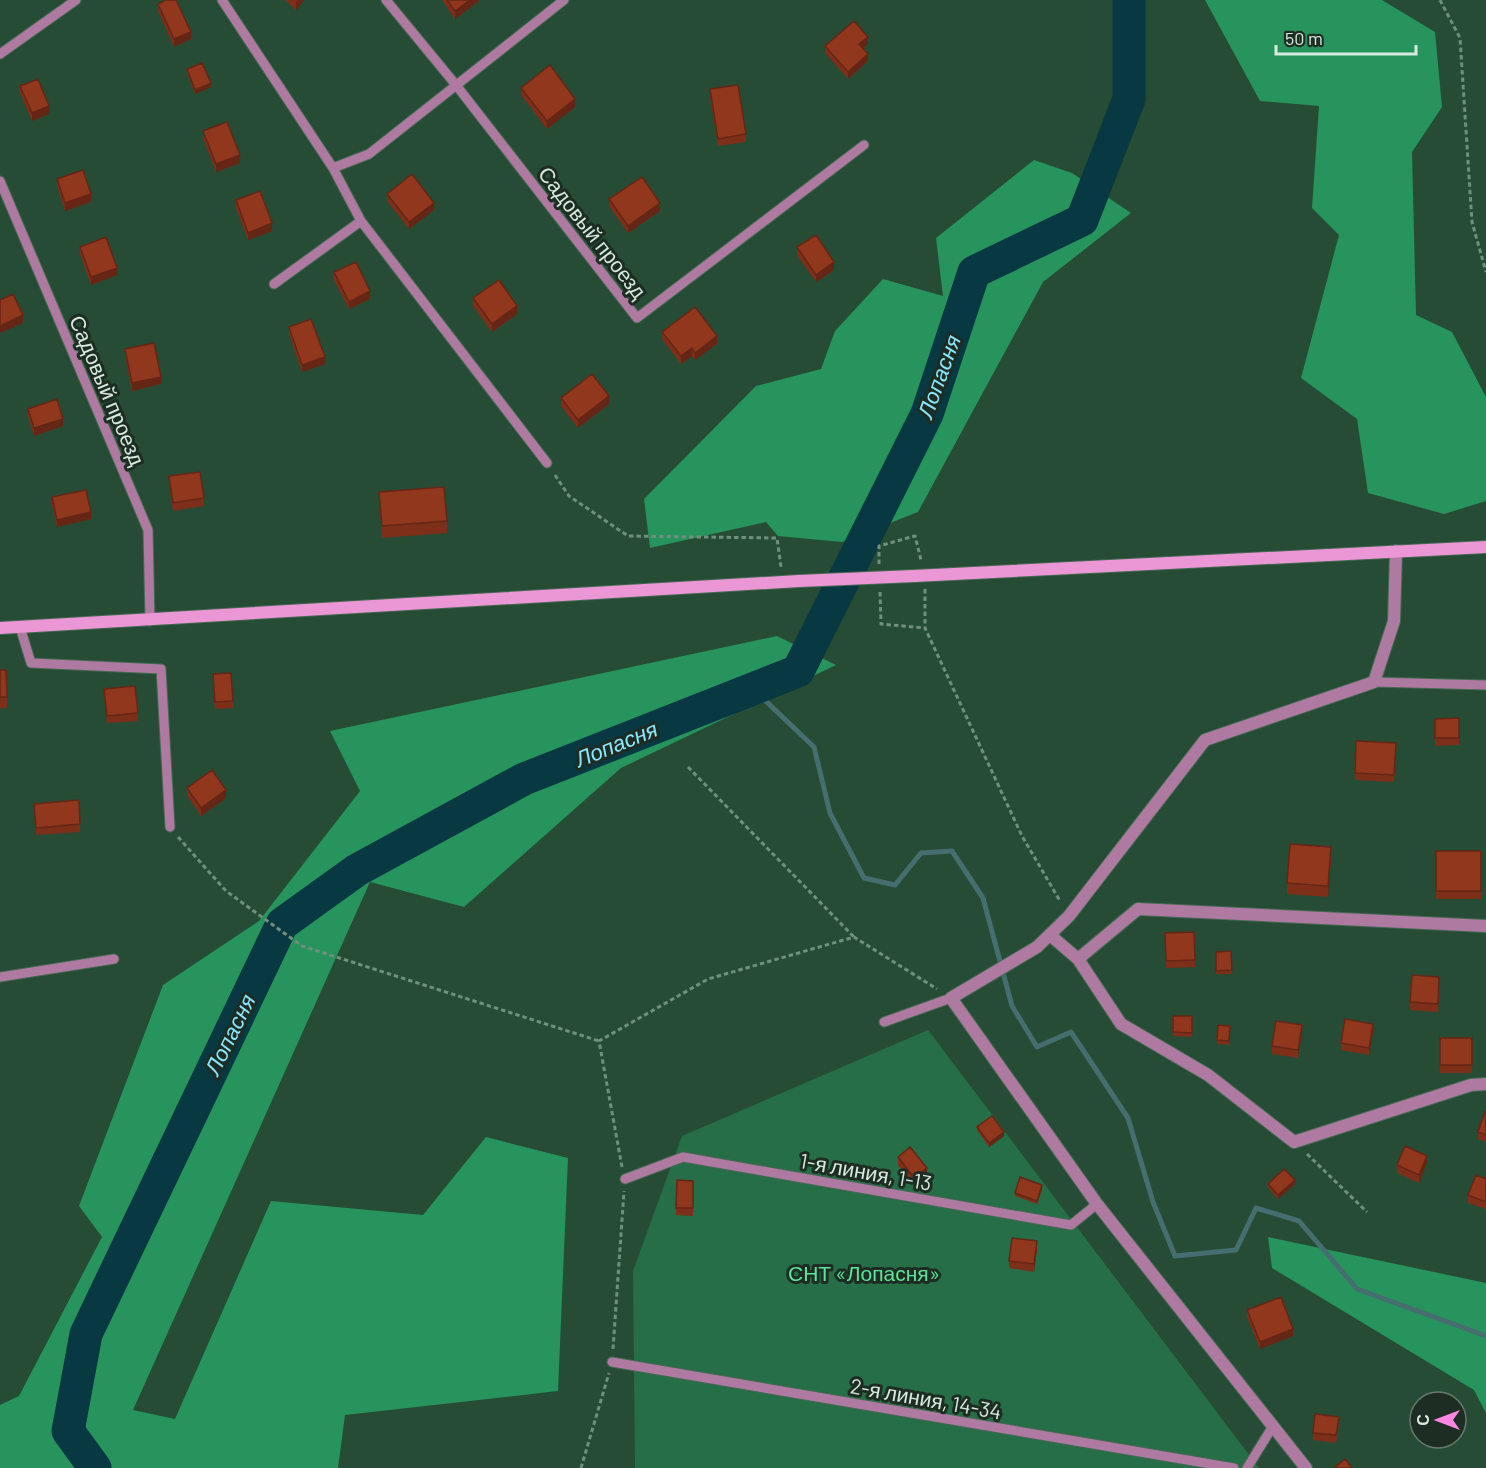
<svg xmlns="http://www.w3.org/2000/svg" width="1486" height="1468" font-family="Barlow,sans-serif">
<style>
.green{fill:#266e47}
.forest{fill:#27935d}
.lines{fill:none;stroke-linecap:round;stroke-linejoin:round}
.stream{stroke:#466e70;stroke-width:5}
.river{stroke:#083842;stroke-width:33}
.lane-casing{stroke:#466953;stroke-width:11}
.street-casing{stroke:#466953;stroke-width:14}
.secondary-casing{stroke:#466953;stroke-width:14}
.path{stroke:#708f7c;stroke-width:3;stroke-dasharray:4.5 3;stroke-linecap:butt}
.lane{stroke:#af7aa1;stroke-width:9}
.street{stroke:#af7aa1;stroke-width:12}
.secondary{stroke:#eb97d6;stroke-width:12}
.secondary-bridge-casing{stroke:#466953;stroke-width:14;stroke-linecap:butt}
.secondary-bridge{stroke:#eb97d6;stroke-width:12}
.wall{fill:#7d2f1a}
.shaded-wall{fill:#662615}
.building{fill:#91371e;stroke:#662615;stroke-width:1.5}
.labels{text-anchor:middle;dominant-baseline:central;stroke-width:6;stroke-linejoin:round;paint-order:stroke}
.street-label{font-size:21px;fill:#d6ebdd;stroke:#1d2d23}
.park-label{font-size:21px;fill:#5ee49a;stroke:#1d2d23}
.water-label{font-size:22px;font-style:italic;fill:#89e7ff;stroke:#1d2d23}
</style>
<rect width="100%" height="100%" fill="#264c35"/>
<path class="green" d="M928,1030L1259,1468H635L633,1271L682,1136Z"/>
<path class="forest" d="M1205,0H1382L1435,32L1442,107L1412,152L1416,315L1452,332L1486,397V501L1444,514L1368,493L1357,419L1301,378L1339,235L1312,208L1319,106L1260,101Z
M1034,160L1072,173L1131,213L1043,282L918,512L842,542L778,536L766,522L650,548L644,499L756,386L821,369L835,331L883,279L943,296L936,238Z
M777,636L836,665L621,768L464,907L370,882L133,1410L175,1419L271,1201L423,1215L486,1137L568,1158L558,1391L345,1415L338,1468H0V1405L19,1396L102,1237L79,1206L163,985L259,921L360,791L330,731Z
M1268,1237L1486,1283V1413L1474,1390L1272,1268Z"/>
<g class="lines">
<path class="stream" d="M753,689L814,747L830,813L864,878L895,885L921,853L952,851L983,898L1012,1006L1037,1047L1071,1032L1128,1118L1153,1202L1175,1256L1236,1250L1256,1208L1299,1221L1357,1289L1486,1336"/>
<path class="river" d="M95,1468L68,1431L86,1334L282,924L357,870L524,779L798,671L927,414L974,272L1082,220L1129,99V0"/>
<g class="lane-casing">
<path id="lane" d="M222,0L333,168L361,221L547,463
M386,0L456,85L637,318L864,145
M0,54L76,0
M333,168L369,154L564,0
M0,181L148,530L150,621
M274,284L361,221
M20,627L31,663L161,669L170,827
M1374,682L1486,685
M0,977L114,959
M884,1022L951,998
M625,1179L683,1157L1071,1225L1097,1204
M612,1362L1234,1468
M1247,1468L1273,1426"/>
</g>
<g class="street-casing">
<path id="street" d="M1050,935L1078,959L1121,1024L1208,1075L1294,1142L1471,1085L1486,1084
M1078,959L1138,909L1486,926
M1306,1468L1097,1204L951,998L1037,947L1069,916L1205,740L1374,682L1394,621L1396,551"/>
</g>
<g class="secondary-casing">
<path id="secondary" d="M914,576L1486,547
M0,628L799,581"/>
</g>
<path class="path" d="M1440,0L1460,38L1472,222L1486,272
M555,475L569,496L628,536L777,538L781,567
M879,564V546L915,536L921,560
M925,589V628L1022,836L1060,901
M880,592L881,624L925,628
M688,767L854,937
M178,837L226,891L302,946L599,1041
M1307,1154L1367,1212
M622,1167L599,1041L708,979L854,937L937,989
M613,1349L624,1191
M581,1468L609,1373"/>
<use href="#lane" class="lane"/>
<use href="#street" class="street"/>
<use href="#secondary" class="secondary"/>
<g class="secondary-bridge-casing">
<path id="secondary-bridge" d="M799,581L914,576"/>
</g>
<use href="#secondary-bridge" class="secondary-bridge"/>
</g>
<path class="wall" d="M285,0H304L296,10Z
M442,0H479V1L455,19Z
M158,4L191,39L174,47L158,11Z
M868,44L863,49L868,61L848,79L825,53V46Z
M187,69L211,87L195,94L187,73Z
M20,86L49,114L32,121L20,93Z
M521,88L575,107L547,129L521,95Z
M710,89L746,134V142L718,146L710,97Z
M203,131L240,163L216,172L203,138Z
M57,179L91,202L65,211L57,186Z
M387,194L434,210L409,229L387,201Z
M609,199L660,211L628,233L609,206Z
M236,200L272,231L248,240L236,208Z
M80,247L117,275L91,285L80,254Z
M797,247L834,270L816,282L797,255Z
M334,272L370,299L349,309L334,280Z
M473,298L517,314L492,332L473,306Z
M289,327L325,364L302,372L289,334Z
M662,332L717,344L695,360L692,356L681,364L662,339Z
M125,349L161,384L132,391L125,356Z
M561,398L609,404L578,428L561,406Z
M28,409L63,426L34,436L28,416Z
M169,476L204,498V506L173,511L169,484Z
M379,492L447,521V533L382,538Z
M52,497L91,519L57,527L52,505Z
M0,670L7,697V708H0Z
M213,682L233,701V708L215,709Z
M104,689L138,713V721L107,723Z
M1435,719L1459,738V745L1435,746Z
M1356,741L1396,743L1394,782L1355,780Z
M187,788L226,798L201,816L187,795Z
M34,804L80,824V832L36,835Z
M1436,851H1481V899H1436Z
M1331,858L1328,897L1287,894V883Z
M1194,932L1195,967L1166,968L1165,933Z
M1231,951L1232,974H1216V952Z
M1439,984L1438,1012L1410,1010V1002Z
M1173,1016H1192V1037L1173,1036Z
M1230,1026L1229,1045L1217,1044V1040Z
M1373,1031L1369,1055L1341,1050V1043Z
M1302,1032L1298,1058L1272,1054V1046Z
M1440,1038H1472V1073H1440Z
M1486,1112V1142L1478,1139V1132Z
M977,1127L1004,1136L989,1147L977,1130Z
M898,1157L927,1176L914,1186L898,1165Z
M1427,1163L1419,1183L1397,1173V1165Z
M1486,1179V1209L1468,1203V1195Z
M677,1180L693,1181V1216L676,1215Z
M1268,1184H1295L1278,1199L1268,1188Z
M1042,1189L1037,1204L1015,1196V1193Z
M1037,1248L1034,1272L1009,1268V1261Z
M1247,1310L1293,1336L1260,1349L1247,1317Z
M1339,1425L1336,1443L1313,1440V1433Z"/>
<path class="shaded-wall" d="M298,0H304L296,10V2Z
M470,0H479V1L455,19V11Z
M191,32V39L174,47V39Z
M868,37V44L859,52V44Z
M868,54V61L848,79V72Z
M211,83V87L195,94V90Z
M575,99V107L547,129V121Z
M49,106V114L32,121V113Z
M240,155V163L216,172V164Z
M91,194V202L65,211V203Z
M434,203V210L409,229V222Z
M660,203V211L628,233V226Z
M272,223V231L248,240V233Z
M834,262V270L816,282V275Z
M117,268V275L91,285V277Z
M370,291V299L349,309V302Z
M517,306V314L492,332V324Z
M23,315V323L0,333V326Z
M717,336V344L695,360V353Z
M692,348V356L681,364V356Z
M325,357V364L302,372V365Z
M161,377V384L132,391V383Z
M609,396V404L578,428V420Z
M63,419V426L34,436V428Z
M91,512V519L57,527V520Z
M226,790V798L201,816V808Z
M1331,847V858L1328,897V886Z
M1373,1024V1031L1369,1055V1048Z
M1302,1025V1032L1298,1058V1050Z
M1004,1132V1136L989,1147V1143Z
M1427,1156V1163L1419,1183V1175Z
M927,1168V1176L914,1186V1178Z
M1295,1180V1184L1278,1199V1195Z
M1042,1185V1189L1037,1204V1201Z
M1037,1241V1248L1034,1272V1264Z
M1293,1329V1336L1260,1349V1342Z"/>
<path class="building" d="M166,0H176L191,32L174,39L158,4Z
M447,0H470L455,11Z
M854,21L868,37L859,44L868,54L848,72L825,46Z
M202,63L211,83L195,90L187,69Z
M550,65L575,99L547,121L521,88Z
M38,79L49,106L32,113L20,86Z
M738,85L746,134L718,139L710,89Z
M227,122L240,155L216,164L203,131Z
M83,170L91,194L65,203L57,179Z
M412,174L434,203L409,222L387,194Z
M642,177L660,203L628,226L609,199Z
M260,191L272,223L248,233L236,200Z
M816,235L834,262L816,275L797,247Z
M106,237L117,268L91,277L80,247Z
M356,262L370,291L349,302L334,272Z
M499,280L517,306L492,324L473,298Z
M13,294L23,315L0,326V300Z
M695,307L717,336L695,353L692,348L681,356L662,332Z
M311,319L325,357L302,365L289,327Z
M154,343L161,377L132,383L125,349Z
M592,374L609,396L578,420L561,398Z
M57,399L63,419L34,428L28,409Z
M200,472L204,498L173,503L169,476Z
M444,487L447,521L382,526L379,492Z
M86,490L91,512L57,520L52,497Z
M0,670H6L7,697H0Z
M231,673L233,701L215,702L213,674Z
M135,686L138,713L107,716L104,689Z
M1459,718V738H1435V719Z
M1356,741L1396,743L1394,775L1355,773Z
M212,770L226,790L201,808L187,788Z
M79,800L80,824L36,828L34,804Z
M1290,844L1331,847L1328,886L1287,883Z
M1436,851H1481V891H1436Z
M1194,932L1195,960L1166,961L1165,933Z
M1231,951L1232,970L1216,971V952Z
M1412,975L1439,977L1438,1004L1410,1002Z
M1173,1016H1192V1033L1173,1032Z
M1345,1019L1373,1024L1369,1048L1341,1043Z
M1276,1021L1302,1025L1298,1050L1272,1046Z
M1218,1025L1230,1026L1229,1041L1217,1040Z
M1440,1038H1472V1065H1440Z
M1485,1112H1486V1135L1478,1132Z
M992,1116L1004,1132L989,1143L977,1127Z
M1405,1146L1427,1156L1419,1175L1397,1165Z
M910,1147L927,1168L914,1178L898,1157Z
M1284,1169L1295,1180L1278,1195L1268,1184Z
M1476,1175L1486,1179V1202L1468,1195Z
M1020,1177L1042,1185L1037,1201L1015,1193Z
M677,1180L693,1181V1208H676Z
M1012,1238L1037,1241L1034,1264L1009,1261Z
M1281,1297L1293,1329L1260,1342L1247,1310Z
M1315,1414L1339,1417L1336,1435L1313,1433Z
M1345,1459L1352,1468H1334Z"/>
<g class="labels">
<g class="street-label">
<text transform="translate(593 232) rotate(52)">Садовый проезд</text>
<text transform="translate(108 390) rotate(67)">Садовый проезд</text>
<text transform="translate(866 1171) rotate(10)">1-я линия, 1-13</text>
<text transform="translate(926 1398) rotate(10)">2-я линия, 14-34</text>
</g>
<g class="park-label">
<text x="864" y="1272">СНТ «Лопасня»</text>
</g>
<g class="water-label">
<text transform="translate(938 376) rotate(-70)">Лопасня</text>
<text transform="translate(616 743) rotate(-22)">Лопасня</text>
<text transform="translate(229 1034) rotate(-64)">Лопасня</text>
</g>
</g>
<g transform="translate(1438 1420) rotate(270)"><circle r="28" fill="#1d2d23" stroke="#67796d" stroke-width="1.5"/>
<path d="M0-4.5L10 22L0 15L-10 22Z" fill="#fd86e2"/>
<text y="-9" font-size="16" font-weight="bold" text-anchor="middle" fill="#d6ebdd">С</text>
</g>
<path d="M1276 45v9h140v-9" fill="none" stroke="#d6ebdd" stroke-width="3"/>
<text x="1285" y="45" font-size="18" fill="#d6ebdd" stroke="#1d2d23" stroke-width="4.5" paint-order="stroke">50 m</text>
</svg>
